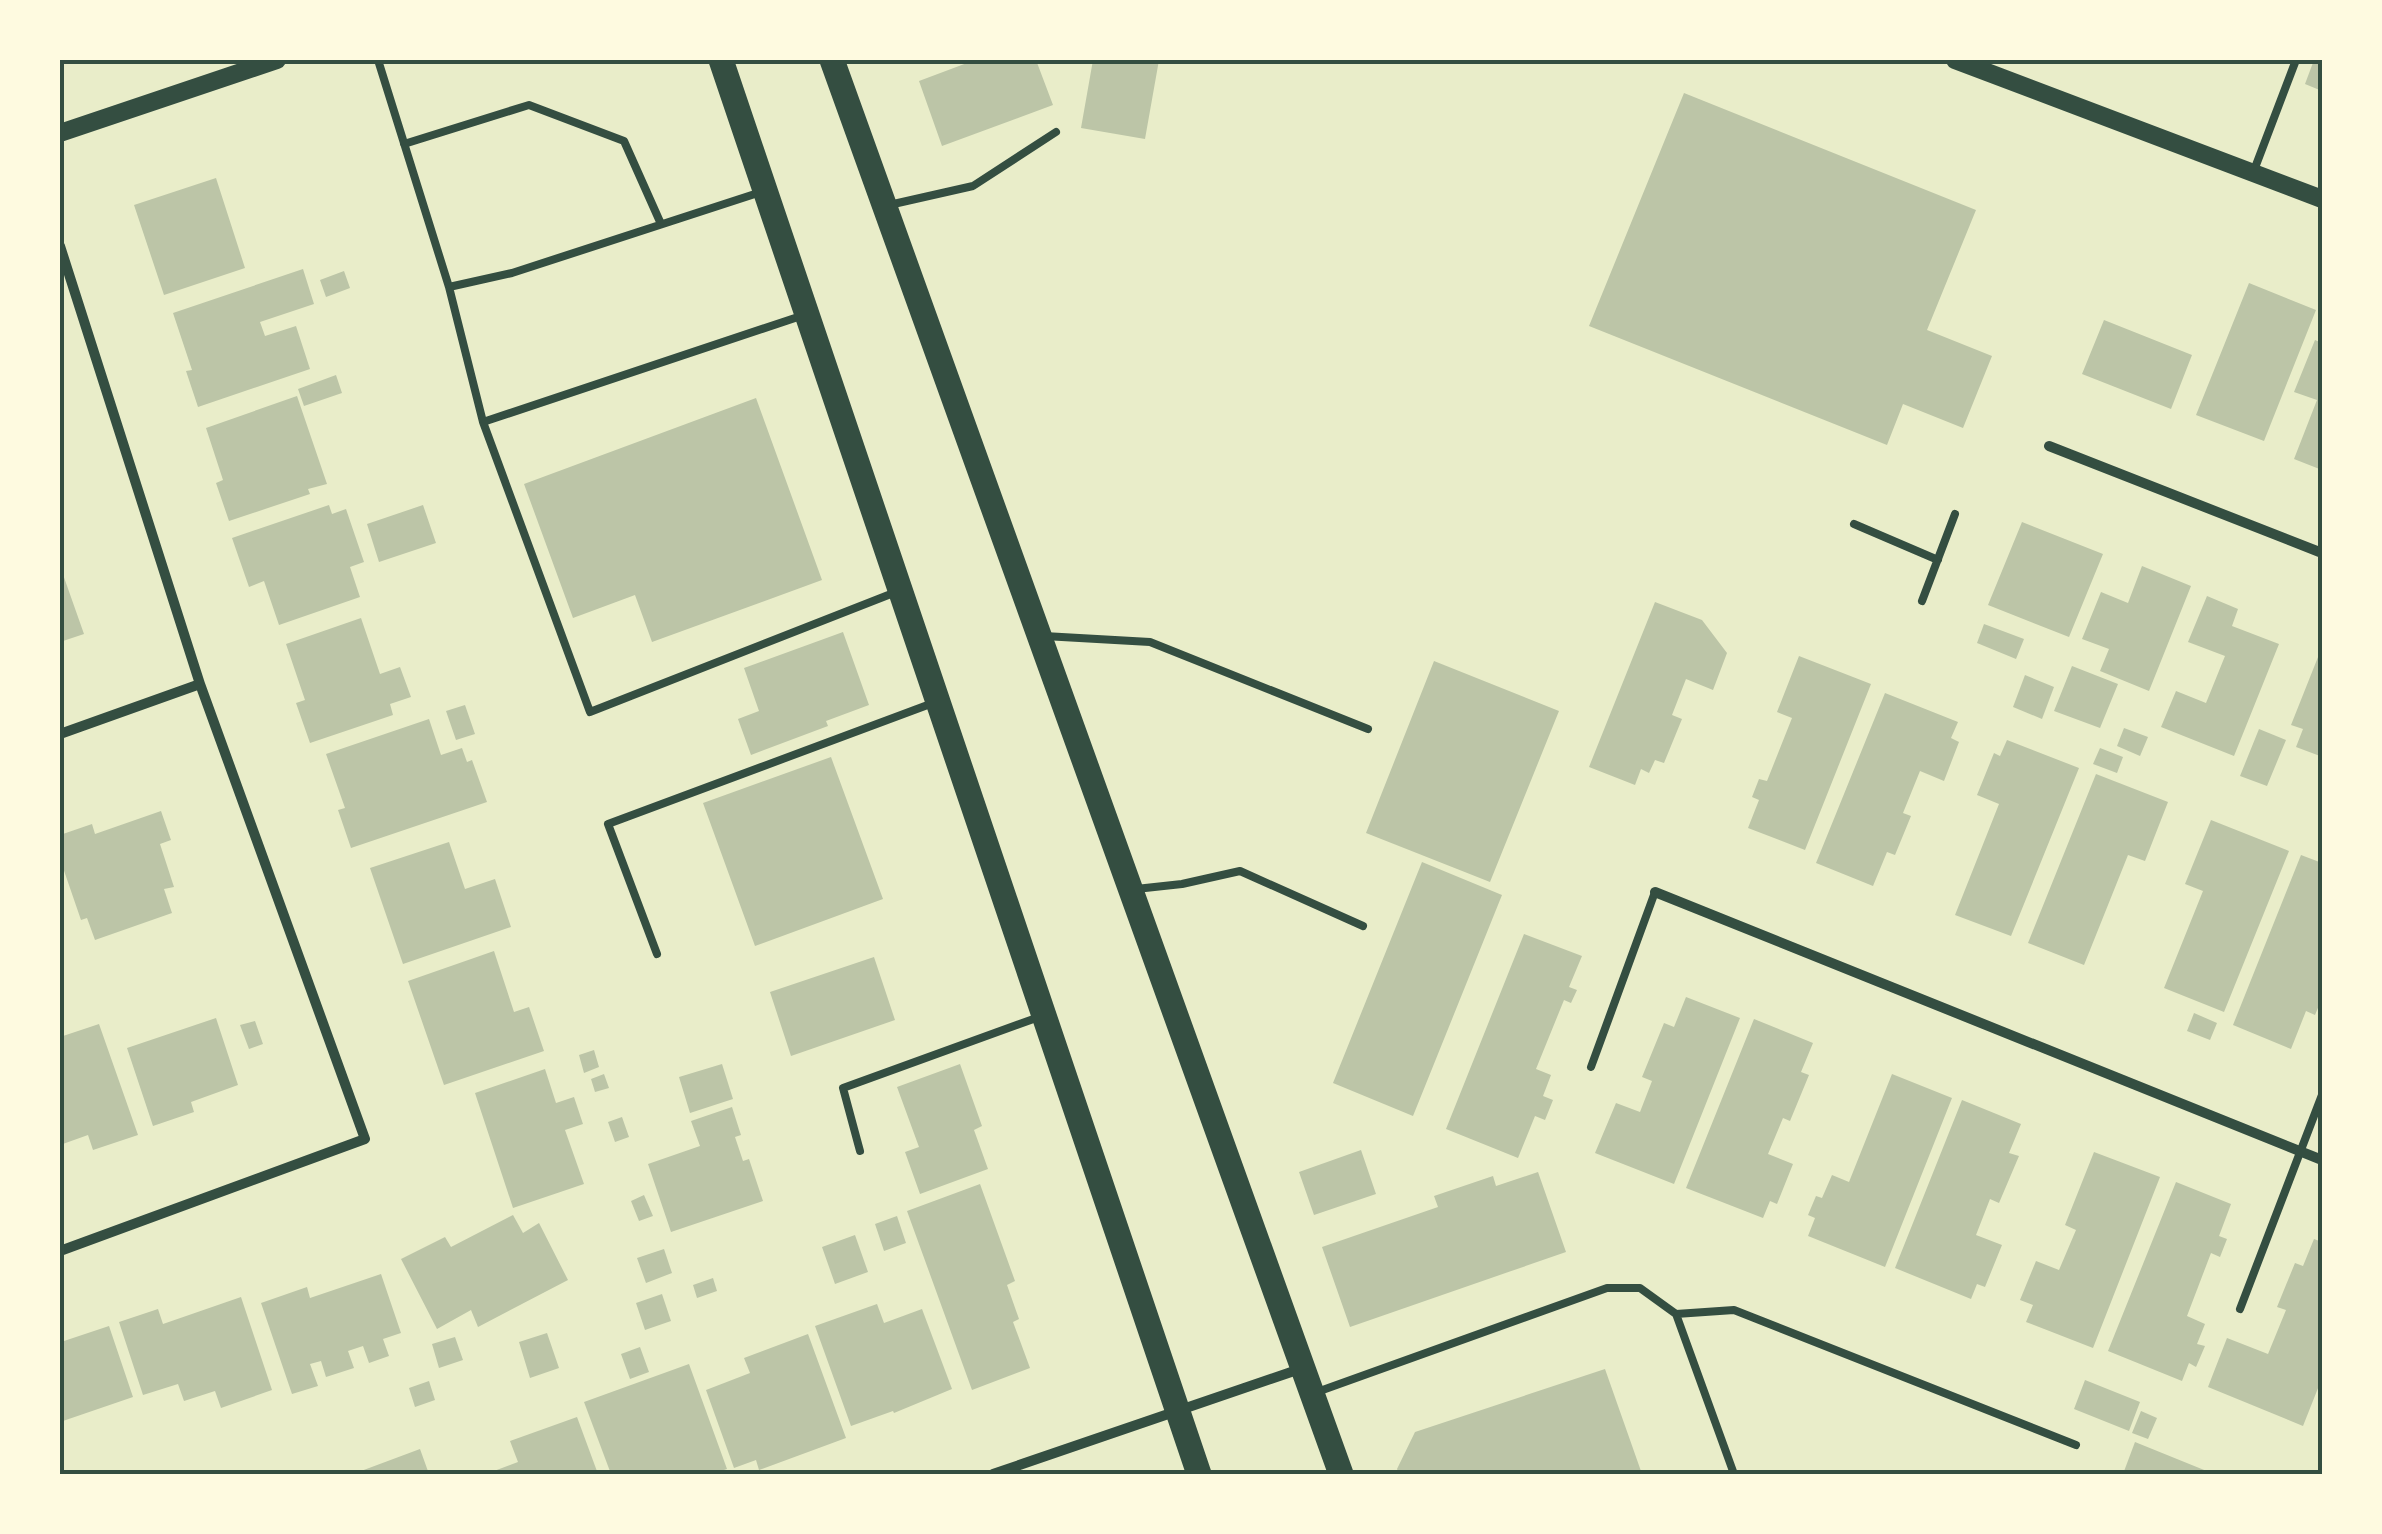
<svg xmlns="http://www.w3.org/2000/svg" width="2382" height="1534" font-family="Georgia,serif">
<style>
.building{fill:#bcc5a7}
.lines{fill:none;stroke-linecap:round;stroke-linejoin:round}
.service{stroke:#344e41;stroke-width:8}
.minor{stroke:#344e41;stroke-width:10}
.tertiary{stroke:#344e41;stroke-width:18}
.primary{stroke:#344e41;stroke-width:25}
.neatline{fill:none;stroke:#344e41;stroke-width:4}
</style>
<rect width="100%" height="100%" fill="#e9edc9"/>
<path class="building" d="M975,60H1036L1053,105L942,146L919,81Z
M1093,60H1159L1145,139L1081,128Z
M2314,60H2322V91L2305,84Z
M1684,93L1976,210L1927,330L1992,356L1963,428L1903,404L1887,445L1589,326Z
M216,178L245,268L164,295L134,205Z
M303,269L314,304L260,322L265,336L296,326L310,369L198,407L186,371L192,370L173,313Z
M344,271L350,288L326,297L320,280Z
M2249,283L2316,310L2264,441L2196,415Z
M2104,320L2192,355L2171,409L2082,374Z
M2315,340L2322,343V470L2294,459L2317,400L2294,392Z
M336,375L342,393L304,406L298,389Z
M297,396L327,484L308,489L310,494L229,521L216,483L223,480L206,428Z
M756,398L822,580L652,642L635,595L573,618L524,484Z
M329,505L332,514L346,509L364,562L350,567L360,597L279,625L264,581L249,587L232,538Z
M423,505L436,543L379,562L367,524Z
M2022,522L2103,554L2069,637L1988,605Z
M60,566L84,634L60,642Z
M2142,566L2191,586L2149,691L2100,671L2109,649L2082,639L2101,592L2128,603Z
M2207,596L2238,609L2232,626L2279,644L2234,756L2161,727L2176,691L2206,703L2225,656L2188,642Z
M1655,602L1702,620L1727,653L1713,690L1686,679L1672,715L1682,719L1664,763L1655,760L1649,773L1641,769L1635,785L1589,767Z
M361,618L380,674L400,667L411,697L390,704L393,715L310,743L296,703L305,700L286,644Z
M1984,624L2024,639L2016,659L1977,643Z
M843,632L869,705L826,721L828,726L751,755L738,719L759,711L744,668Z
M2322,647V750L2320,756L2296,747L2303,729L2291,725Z
M1799,656L1871,684L1805,850L1748,828L1759,800L1752,797L1759,779L1767,781L1792,718L1777,712Z
M1434,661L1559,711L1490,882L1366,833Z
M2072,666L2118,684L2100,728L2054,711Z
M2025,675L2054,687L2042,719L2013,707Z
M1885,693L1958,722L1951,738L1959,742L1944,781L1920,771L1903,813L1911,816L1895,855L1887,852L1873,886L1816,863Z
M465,705L475,734L456,740L446,711Z
M429,719L441,755L462,748L467,762L472,760L487,802L351,848L338,810L345,808L326,754Z
M2124,728L2148,737L2140,756L2117,746Z
M2259,729L2286,740L2267,786L2240,776Z
M2007,740L2079,768L2011,936L1955,915L1999,804L1977,795L1994,753L2000,756Z
M2100,748L2123,757L2117,773L2093,764Z
M831,757L883,899L755,946L703,803Z
M2096,774L2168,802L2145,861L2128,855L2084,965L2028,943Z
M161,811L171,840L160,844L174,887L164,889L172,913L95,940L87,918L81,920L60,859V835L92,824L95,834Z
M2211,820L2289,851L2224,1012L2164,988L2203,891L2185,884Z
M449,842L465,889L495,879L511,927L403,964L370,868Z
M2301,855L2322,863V998L2315,1015L2306,1011L2291,1049L2233,1025Z
M1422,862L1502,895L1413,1116L1333,1083Z
M1524,934L1582,956L1569,987L1577,990L1571,1003L1564,1000L1536,1069L1551,1075L1543,1096L1553,1100L1545,1120L1535,1116L1518,1158L1446,1129Z
M494,951L514,1012L529,1007L544,1051L444,1085L408,981Z
M874,957L895,1020L791,1056L770,992Z
M1686,997L1740,1018L1674,1184L1595,1153L1616,1103L1640,1112L1652,1081L1642,1077L1664,1023L1674,1027Z
M2194,1013L2217,1023L2210,1040L2187,1031Z
M216,1018L238,1085L191,1102L194,1112L153,1126L127,1048Z
M1754,1019L1813,1043L1801,1072L1809,1075L1790,1121L1783,1118L1768,1154L1793,1164L1777,1204L1770,1201L1763,1218L1686,1188Z
M255,1021L263,1044L249,1049L240,1025Z
M99,1024L138,1135L93,1150L88,1135L60,1145V1037Z
M594,1050L599,1067L584,1073L579,1055Z
M722,1064L733,1099L690,1113L679,1077Z
M960,1064L982,1126L974,1130L988,1169L920,1194L905,1152L919,1147L897,1087Z
M545,1069L556,1103L574,1097L583,1124L565,1130L584,1184L513,1208L475,1093Z
M604,1074L609,1088L595,1092L591,1079Z
M1892,1074L1952,1098L1885,1267L1808,1236L1815,1218L1808,1215L1816,1196L1822,1198L1832,1175L1849,1182Z
M1962,1100L2021,1124L2009,1153L2019,1156L1999,1203L1990,1199L1976,1235L2002,1245L1985,1287L1977,1284L1971,1299L1895,1268Z
M732,1107L741,1135L735,1137L743,1161L749,1159L763,1201L671,1232L648,1164L700,1146L691,1121Z
M622,1117L629,1137L615,1142L608,1122Z
M1361,1150L1376,1194L1314,1215L1299,1172Z
M2094,1152L2160,1177L2093,1348L2026,1322L2033,1305L2020,1300L2036,1261L2059,1270L2076,1230L2065,1225Z
M1538,1172L1566,1252L1350,1327L1322,1247L1438,1207L1434,1196L1493,1176L1496,1186Z
M2176,1182L2231,1204L2219,1236L2227,1239L2220,1257L2211,1253L2187,1316L2205,1324L2197,1344L2205,1346L2196,1367L2189,1363L2182,1381L2108,1351Z
M980,1184L1015,1281L1007,1285L1019,1319L1013,1322L1030,1368L972,1390L907,1211Z
M644,1195L653,1216L639,1221L631,1201Z
M513,1215L523,1233L539,1223L568,1280L478,1327L471,1310L437,1329L401,1259L445,1237L451,1247Z
M897,1216L906,1243L884,1251L875,1224Z
M855,1235L868,1272L835,1284L822,1247Z
M2314,1239L2322,1242V1378L2303,1426L2208,1387L2227,1338L2268,1354L2286,1310L2277,1307L2295,1263L2303,1266Z
M664,1249L672,1273L646,1283L637,1258Z
M381,1274L401,1333L383,1339L389,1356L369,1363L363,1346L348,1351L354,1368L326,1377L321,1361L310,1364L318,1386L292,1394L261,1303L307,1287L310,1298Z
M713,1278L717,1291L697,1298L693,1285Z
M662,1294L671,1321L645,1330L636,1303Z
M241,1297L272,1390L221,1408L215,1391L184,1401L178,1384L143,1395L119,1322L158,1309L163,1324Z
M877,1304L884,1323L922,1309L952,1389L894,1413L893,1411L851,1426L815,1326Z
M109,1326L133,1397L60,1422V1352L64,1351L61,1342Z
M547,1333L559,1368L530,1378L519,1342Z
M808,1334L846,1438L759,1470L756,1460L734,1468L706,1390L750,1373L744,1358Z
M455,1337L463,1360L439,1368L432,1344Z
M640,1347L649,1372L630,1379L621,1354Z
M689,1364L727,1469L712,1474H611L584,1402Z
M1605,1369L1642,1474H1399L1397,1469L1415,1432Z
M2085,1380L2140,1402L2129,1431L2074,1409Z
M429,1381L435,1400L415,1407L409,1388Z
M2141,1411L2157,1418L2148,1439L2132,1433Z
M577,1417L598,1474H486L518,1462L510,1441Z
M2135,1442L2214,1474H2123Z
M420,1449L429,1474H353Z"/>
<g class="lines">
<path class="service" d="M378,60L449,287
M404,144L529,105L624,141L661,224
M2253,173L2296,60
M889,205L973,186L1056,132
M804,315L483,422L590,712L896,592
M483,422L449,287L512,273L761,192
M1854,524L1938,560
M1922,601L1955,514
M1044,636L1150,642L1368,729
M1136,889L1182,884L1240,871L1363,926
M657,954L608,824L933,703
M1591,1067L1655,892
M860,1151L843,1088L1039,1017
M2240,1309L2322,1095
M1676,1314L1734,1310L2076,1445
M1317,1392L1607,1288H1640L1676,1314L1734,1474"/>
<path class="minor" d="M60,246L200,684L365,1139L60,1251
M2049,446L2322,553
M60,734L200,684
M1655,892L2322,1160
M993,1474L1300,1369"/>
<path class="tertiary" d="M1955,60L2322,199
M60,133L277,60"/>
<path class="primary" d="M721,60L1199,1474
M832,60L1341,1474"/>
</g>
<rect width="2382" height="1534" fill="none" stroke="#fefae0" stroke-width="125"/>
<rect x="62" y="62" width="2258" height="1410" class="neatline"/>
</svg>
